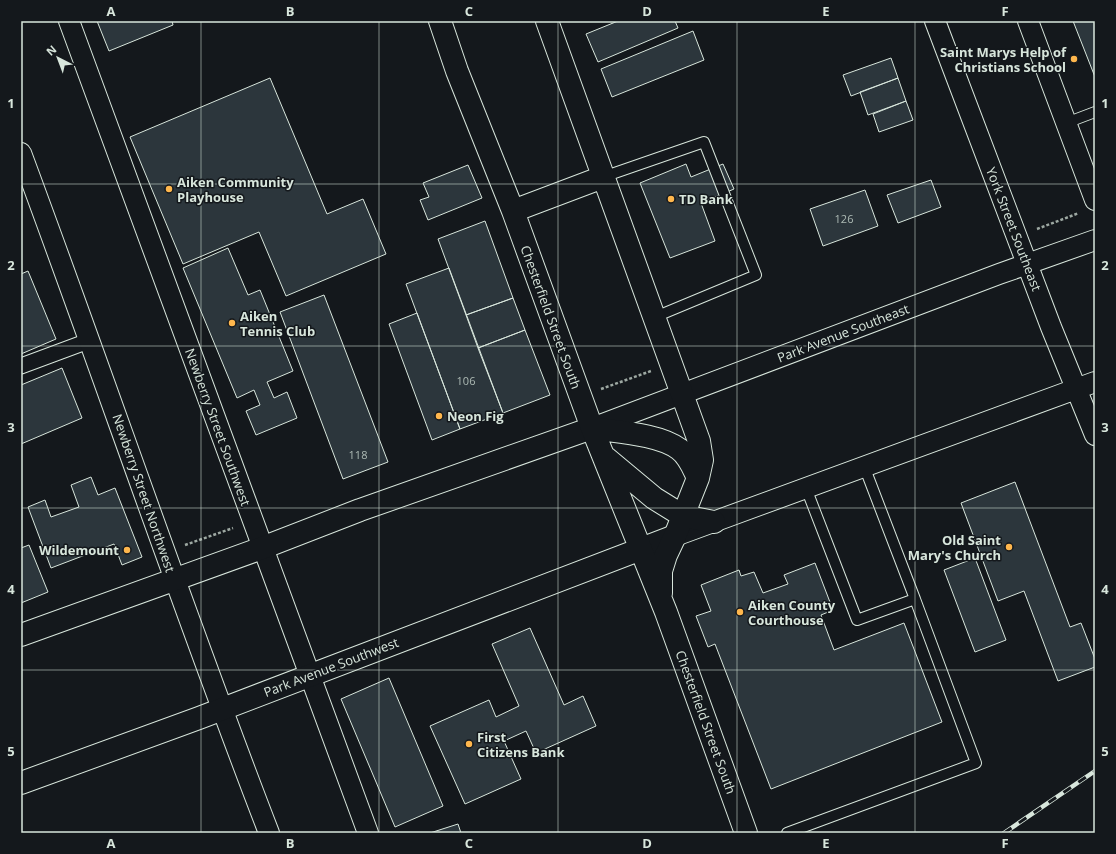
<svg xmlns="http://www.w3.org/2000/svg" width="1116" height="854" font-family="'Open Sans',sans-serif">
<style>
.building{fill:#2c363c;stroke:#d8e6dc}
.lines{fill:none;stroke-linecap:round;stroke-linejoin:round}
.service-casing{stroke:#d8e6dc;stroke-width:12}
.pedestrian-casing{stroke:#d8e6dc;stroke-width:17}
.minor-casing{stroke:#d8e6dc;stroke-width:22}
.tertiary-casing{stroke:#d8e6dc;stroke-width:24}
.secondary-casing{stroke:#d8e6dc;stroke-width:24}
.path{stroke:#9da8a2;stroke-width:2.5;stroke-dasharray:3 2;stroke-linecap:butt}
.service{stroke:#14181c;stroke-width:10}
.pedestrian{stroke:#14181c;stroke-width:15}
.minor{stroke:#14181c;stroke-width:20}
.tertiary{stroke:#14181c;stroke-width:22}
.secondary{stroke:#14181c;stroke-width:22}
.rail-casing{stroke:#d8e6dc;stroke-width:4.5}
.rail{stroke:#14181c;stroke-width:3;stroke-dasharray:9;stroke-linecap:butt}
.grid{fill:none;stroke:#d8e6dc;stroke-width:1;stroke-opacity:0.55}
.poi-dot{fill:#ffb74d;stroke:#14181c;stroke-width:1.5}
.labels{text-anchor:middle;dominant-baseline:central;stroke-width:3;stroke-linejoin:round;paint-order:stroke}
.number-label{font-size:11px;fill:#adbab4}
.poi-label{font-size:13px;font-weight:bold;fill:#d8e6dc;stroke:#14181c;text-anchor:start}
.street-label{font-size:13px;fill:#d8e6dc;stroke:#14181c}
.neatline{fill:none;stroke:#d8e6dc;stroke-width:1.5}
.grid-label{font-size:13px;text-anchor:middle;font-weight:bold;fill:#d8e6dc}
</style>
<rect width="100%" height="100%" fill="#14181c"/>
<path class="building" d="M97,21H172L173,25L109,51Z
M618,21H675L678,28L598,62L586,34Z
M1073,21H1095V77Z
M693,31L704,60L612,97L601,69Z
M891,58L898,78L851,96L843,75Z
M270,78L327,214L363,199L386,254L286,296L259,232L183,264L130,137Z
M898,78L906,101L868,115L860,92Z
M906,101L913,120L879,132L873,114Z
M686,164L691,177L723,164L734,189L701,203L715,241L670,258L640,183Z
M468,165L482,198L428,220L420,200L429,197L423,183Z
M931,180L941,207L898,223L887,195Z
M865,190L878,226L823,246L810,209Z
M485,221L513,298L466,315L438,239Z
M228,248L248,295L260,290L293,371L267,382L274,398L287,392L297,418L256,435L246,411L260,405L254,390L237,398L183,268Z
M449,268L503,413L460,429L406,284Z
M28,271L56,339L21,354V274Z
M324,295L388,462L343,479L280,312Z
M513,298L525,330L478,348L466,315Z
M417,313L460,429L432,440L389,324Z
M525,330L550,395L503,413L478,348Z
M62,368L82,418L21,444V385Z
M91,477L98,495L115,488L142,557L122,565L114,544L51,568L28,507L45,500L51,517L79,507L71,485Z
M1015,482L1070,627L1081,623L1095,659V667L1058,681L1024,591L998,601L961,503Z
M29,545L48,592L21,603V548Z
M975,558L1006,640L975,652L944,570Z
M815,563L833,610L821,615L834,650L904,623L942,722L771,789L715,644L708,647L696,616L711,611L701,585L739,570L741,576L754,572L763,593L788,584L784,575Z
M530,628L564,705L583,696L596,726L536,753L526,731L504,741L521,779L465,804L430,726L489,700L496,717L519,706L492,644Z
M389,678L443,806L395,827L341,699Z
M458,824L461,833H430Z"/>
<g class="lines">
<g class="service-casing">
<path id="service" d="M1066,123L1095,112
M603,177L704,142L756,275L655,317
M864,466L915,599
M787,833L976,763L915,599L857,620L806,488"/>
</g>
<g class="pedestrian-casing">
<path id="pedestrian" d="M21,366L91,340"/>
</g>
<g class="minor-casing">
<path id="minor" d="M69,21L368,833
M935,21L1051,327L1095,435
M1028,21L1095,200
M21,153C105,379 182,608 269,833
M592,428L999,274L1095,240
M675,536L1095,382"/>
</g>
<g class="tertiary-casing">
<path id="tertiary" d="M641,549L675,536
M21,635L262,548L360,510L592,428"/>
</g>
<g class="secondary-casing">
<path id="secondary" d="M440,21L457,71L513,211L592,428L666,612L746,833
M547,21L699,441L702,460L698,478L675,536L666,555L661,571V593
M513,211L603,177
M592,428C617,432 659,434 679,449C689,456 693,468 698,478
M606,458L654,498L683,516L714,522
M21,783L199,718L641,549"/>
</g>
<path class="path" d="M1037,229L1079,213
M601,389L651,371
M185,545L233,528"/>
<use href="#service" class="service"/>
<use href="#pedestrian" class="pedestrian"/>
<use href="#minor" class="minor"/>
<use href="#tertiary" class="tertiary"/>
<use href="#secondary" class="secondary"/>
<g class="rail-casing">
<path id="rail" d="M1004,833L1095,771"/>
</g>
<use href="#rail" class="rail"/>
</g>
<path class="grid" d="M201,21V833M379,21V833M558,21V833M737,21V833M915,21V833M21,184H1095M21,346H1095M21,508H1095M21,670H1095"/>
<g class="poi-dot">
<circle cx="1074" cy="59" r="4"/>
<circle cx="169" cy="189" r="4"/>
<circle cx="671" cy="199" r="4"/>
<circle cx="232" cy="323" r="4"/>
<circle cx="439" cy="416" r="4"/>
<circle cx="1009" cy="547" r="4"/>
<circle cx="127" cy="550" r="4"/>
<circle cx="740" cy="612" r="4"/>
<circle cx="469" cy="744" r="4"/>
</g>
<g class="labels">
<g class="number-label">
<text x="844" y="218">126</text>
<text x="466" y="380">106</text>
<text x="358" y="454">118</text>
</g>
<g class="poi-label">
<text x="1066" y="52" text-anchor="end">Saint Marys Help of<tspan x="1066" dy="15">Christians School</tspan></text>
<text x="177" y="182">Aiken Community<tspan x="177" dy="15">Playhouse</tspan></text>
<text x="679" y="199">TD Bank</text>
<text x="240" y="316">Aiken<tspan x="240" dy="15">Tennis Club</tspan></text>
<text x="447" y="416">Neon Fig</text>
<text x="1001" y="540" text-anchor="end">Old Saint<tspan x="1001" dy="15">Mary's Church</tspan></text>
<text x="119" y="550" text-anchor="end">Wildemount</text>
<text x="748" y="605">Aiken County<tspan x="748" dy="15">Courthouse</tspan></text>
<text x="477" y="737">First<tspan x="477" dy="15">Citizens Bank</tspan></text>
</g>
<g class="street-label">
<text transform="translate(1014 229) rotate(69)">York Street Southeast</text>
<text transform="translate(551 317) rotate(70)">Chesterfield Street South</text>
<text transform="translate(843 333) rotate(-21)">Park Avenue Southeast</text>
<text transform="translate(218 427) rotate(70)">Newberry Street Southwest</text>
<text transform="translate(144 493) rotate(71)">Newberry Street Northwest</text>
<text transform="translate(331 667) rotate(-21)">Park Avenue Southwest</text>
<text transform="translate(706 722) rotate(70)">Chesterfield Street South</text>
</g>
</g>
<rect width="1116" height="854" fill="none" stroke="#14181c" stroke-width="44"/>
<g transform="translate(58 58) rotate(318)" stroke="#14181c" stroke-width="3" paint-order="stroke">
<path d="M0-3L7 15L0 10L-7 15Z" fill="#d8e6dc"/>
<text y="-6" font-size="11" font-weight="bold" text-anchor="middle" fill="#d8e6dc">N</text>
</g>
<rect x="22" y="22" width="1072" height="810" class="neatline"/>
<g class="grid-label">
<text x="111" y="16">A</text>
<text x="290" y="16">B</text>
<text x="469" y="16">C</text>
<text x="647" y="16">D</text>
<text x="826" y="16">E</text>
<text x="1005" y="16">F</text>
<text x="11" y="108">1</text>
<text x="1105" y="108">1</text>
<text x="11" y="270">2</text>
<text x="1105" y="270">2</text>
<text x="11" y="432">3</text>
<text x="1105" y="432">3</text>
<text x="11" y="594">4</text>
<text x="1105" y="594">4</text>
<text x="11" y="756">5</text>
<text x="1105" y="756">5</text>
<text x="111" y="848">A</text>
<text x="290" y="848">B</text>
<text x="469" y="848">C</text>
<text x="647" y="848">D</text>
<text x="826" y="848">E</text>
<text x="1005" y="848">F</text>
</g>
</svg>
